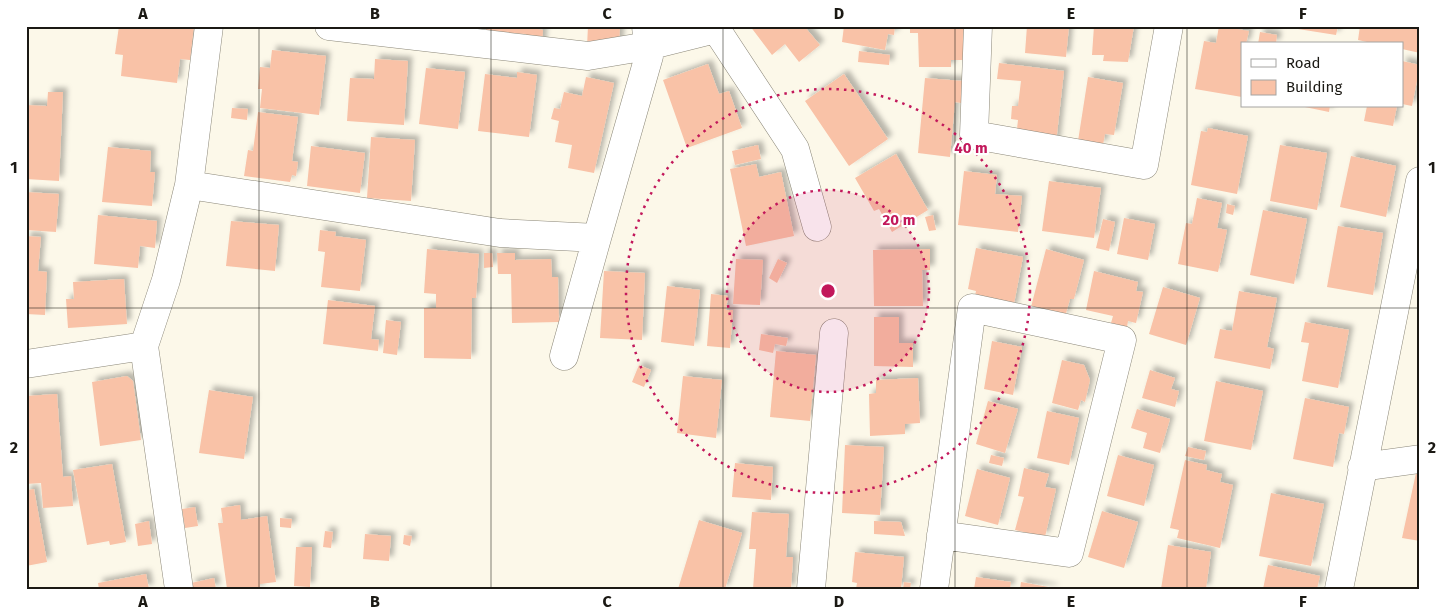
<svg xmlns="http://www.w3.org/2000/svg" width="1446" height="615" font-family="'Fira Sans',sans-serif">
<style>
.building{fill:#f9c2a7;filter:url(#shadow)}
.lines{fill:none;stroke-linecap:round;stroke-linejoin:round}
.minor-casing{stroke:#8b8779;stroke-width:29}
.minor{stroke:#fff;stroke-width:28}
.grid{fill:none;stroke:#1b1914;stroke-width:1;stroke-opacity:0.55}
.ring{fill:none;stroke:#c2185b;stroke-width:2.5;stroke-dasharray:2.5 5}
.centre{fill:#c2185b;stroke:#fff;stroke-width:2.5}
.ring-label{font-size:15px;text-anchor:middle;font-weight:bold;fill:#c2185b;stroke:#fff;stroke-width:4.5;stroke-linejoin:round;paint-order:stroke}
.neatline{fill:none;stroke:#1b1914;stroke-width:2}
.grid-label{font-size:16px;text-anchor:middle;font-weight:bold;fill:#1b1914}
</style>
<defs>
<filter id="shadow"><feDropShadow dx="4.5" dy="-4.5" stdDeviation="2.5" flood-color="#0004"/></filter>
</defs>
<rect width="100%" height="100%" fill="#fcf8e9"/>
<path class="building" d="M119,26H194L190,60L180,59L177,83L121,76L123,55L115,54Z
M486,26H537V29L543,30L542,45H526V34L486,32Z
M588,26H620L619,49L587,47Z
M750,26H804L820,45L799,62L785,44L772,55Z
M844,26H895L894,35L888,34L885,50L842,42Z
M910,26H964V60H951V67H919L918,33H910Z
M1027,26H1069L1066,57L1025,53Z
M1094,26H1134L1128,62L1103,61L1104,55H1092Z
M1219,26L1249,31L1246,44H1242V97L1195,89L1204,41L1216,43Z
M1298,26H1338L1336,35L1298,29Z
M1360,26H1420L1418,38L1420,39V53L1402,49V44H1376L1358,40Z
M1260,32L1277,35L1276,44H1258Z
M272,50L326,56L319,115L260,108L262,89H258L260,67L270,68Z
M859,51L890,55L889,65L858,62Z
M375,59L408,61L404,125L347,121L350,78L374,79Z
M1402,61L1420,65L1412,106L1402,104Z
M999,63L1064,71L1056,143L1016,138L1018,120L1011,119L1012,106H1018L1021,81L997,79Z
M708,64L719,94L729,91L742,128L687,148L663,80Z
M426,68L465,72L458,129L419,124Z
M517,72L537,75L529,137L478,131L485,74L517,78Z
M844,74L888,139L849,166L805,101Z
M586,77L614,83L594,173L568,168L572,145L555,142L559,121L551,119L554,108L560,109L564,92L582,96Z
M1088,77L1123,83L1114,135L1105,134L1103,145L1078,141Z
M925,78L963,81L961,103L955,102L950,157L918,153Z
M48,92H63L59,181L26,179V105L47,106Z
M1300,106H1330L1329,112Z
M1367,106H1397L1393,126L1364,121Z
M232,108L248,109L247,120L231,118Z
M258,112L298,117L292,161L298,162L296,176L292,175L290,182L244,176L248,150L253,151Z
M1208,128L1248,136L1237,194L1191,185L1201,131L1207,132Z
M371,137L415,140L411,201L367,198Z
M758,145L761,159L735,165L732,151Z
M1280,145L1327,153L1317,210L1270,201Z
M311,146L365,153L360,193L307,186Z
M108,147L151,151L150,172H155L152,206L102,202Z
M896,154L928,210L892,232L879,209L874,211L855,178Z
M1351,156L1396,166L1386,217L1340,207Z
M756,164L759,177L781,172L794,236L746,246L730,169Z
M964,171L997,175L995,194L1022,196L1018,232L958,225Z
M1049,181L1101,188L1094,238L1042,231Z
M26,192L59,194L56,232L26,230Z
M1197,198L1222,203L1217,228L1227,230L1218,272L1178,264L1186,223L1192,224Z
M1227,204L1235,206L1233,215L1226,213Z
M1263,210L1307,219L1294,284L1250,275Z
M98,215L157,221L155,248L140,246L138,268L94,264Z
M933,215L936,230L929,231L925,217Z
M1124,218L1155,224L1148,260L1117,254Z
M1103,219L1115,222L1109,251L1096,248Z
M231,221L279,225L275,271L226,266Z
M1338,226L1383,233L1373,295L1327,287Z
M320,230L336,232L335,236L366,240L360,291L321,287L325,252L318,251Z
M26,236L41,237L38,271L47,272L45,315L26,314Z
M976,248L1023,257L1013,309L974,301L976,291L968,289Z
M427,249L479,254L476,298H472L471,359L424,358V308H436V294L424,293Z
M930,249V270H922L923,306H874L873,250Z
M1046,249L1084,260L1074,299H1070L1065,317L1031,307Z
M484,253H492L493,267L484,268Z
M497,253H515V260L551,259L552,277H558L559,322L512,323L511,274H498Z
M736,259L763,260L760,305L733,304Z
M778,259L787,263L777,283L769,278Z
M604,271L645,273L642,340L600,338Z
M1094,271L1138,282L1136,291L1143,292L1136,323L1128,321L1127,327L1111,323L1113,316L1086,310Z
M124,279L127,324L68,328L66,299H74L73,282Z
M667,286L700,290L694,346L661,342Z
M1163,287L1200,298L1186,345L1149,334Z
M1239,291L1277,298L1267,347L1274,349L1270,369L1214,358L1220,329L1232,331Z
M711,294L728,296L726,310H733L730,348L707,346Z
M328,300L375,306L371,339L379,340L378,351L323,344Z
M874,317H899V343H913V367L874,366Z
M386,320L401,322L397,355L383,353Z
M1305,322L1349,330L1338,388L1302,381L1309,343L1301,342Z
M761,334L788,338L786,346L775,344L773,353L759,350Z
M992,341L1022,347L1013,395L984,389Z
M776,351L816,355L810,421L770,417Z
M1062,360L1084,365L1090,380L1085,402L1081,400L1078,410L1052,403Z
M639,365L651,370L644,387L632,382Z
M1150,370L1175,378L1171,389L1179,391L1175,407L1142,398Z
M127,376L133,381L141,440L100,446L92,382Z
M683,376L722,380L716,438L677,433Z
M918,378L920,423L905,424V434L870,436L869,394L876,393V380Z
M1216,381L1263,391L1251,450L1204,441Z
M209,390L253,397L244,459L199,453Z
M57,394L63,477L71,476L73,506L43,508L41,483L26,484V396Z
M1305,398L1349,407L1344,434L1339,433L1333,467L1293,459Z
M988,401L1018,409L1005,453L976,444Z
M1137,409L1170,419L1160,453L1143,448L1147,433L1131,428Z
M1047,411L1079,418L1069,465L1037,458Z
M845,445L884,447L880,515L842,513Z
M1188,447L1206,451L1204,460L1185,456Z
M991,455L1004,458L1002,466L989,463Z
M1118,455L1154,465L1144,506L1107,496Z
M1185,460L1207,465L1206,470L1222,474L1220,482L1233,485L1220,548L1177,538L1179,530L1170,528Z
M735,463L773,467L771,500L732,497Z
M112,464L126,542L110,545L109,541L87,545L73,470Z
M1024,468L1049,474L1045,487L1056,489L1045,537L1015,530L1024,497L1018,496Z
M977,469L1010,478L998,525L965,516Z
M1416,473L1420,474V541L1402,538Z
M34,489L47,562L26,566V490Z
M1271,493L1324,504L1311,566L1259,556Z
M240,505L241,520L267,516L276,582L260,584V589H227L218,523H223L221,508Z
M195,507L198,526L185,528L182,509Z
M1102,511L1138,522L1124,568L1088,557Z
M752,512L789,514L786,557H793L791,589H753L756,549H749Z
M280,518L292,519L291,528L280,527Z
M699,520L742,533L725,589H678Z
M149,521L152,544L138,546L135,524Z
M874,521L901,522L905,536L874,534Z
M325,531L333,532L331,548L323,547Z
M365,534L391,536L389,561L363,559Z
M404,535L412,536L410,546L403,544Z
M1168,545L1211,552L1206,589H1161Z
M296,547H312L310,587L294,586Z
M855,552L904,557L901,589H856L857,583L852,582Z
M1268,565L1320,576L1317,589H1263Z
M146,574L149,589H99L98,583Z
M976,577L1011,582L1010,589H974Z
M214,578L216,589H192L191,583Z
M904,582L911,583L910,589H903Z
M1021,582L1054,588V589H1020Z"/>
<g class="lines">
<g class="minor-casing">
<path id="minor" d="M329,26L588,56L648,46L716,29L795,149L817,227
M978,26L974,135L1144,165L1169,26
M189,185L500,233L597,238
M564,356L597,238L649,56L646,26
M26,364L144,346
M1362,467L1420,459
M179,589L144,346L166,280L189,185L209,26
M811,589L834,333
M934,589L972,308L1122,340L1069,553L941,535
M1339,589L1420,181"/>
</g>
<use href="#minor" class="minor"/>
</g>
<path class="grid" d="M259,26V589M491,26V589M723,26V589M955,26V589M1187,26V589M26,308H1420"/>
<circle cx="828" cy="291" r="101" fill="#c2185b" fill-opacity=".12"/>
<g class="ring">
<circle cx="828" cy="291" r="101"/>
<circle cx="828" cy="291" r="202"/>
</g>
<circle cx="828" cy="291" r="8" class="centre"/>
<g class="ring-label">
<text x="971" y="153">40 m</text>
<text x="899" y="225">20 m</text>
</g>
<rect width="1446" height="615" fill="none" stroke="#ffffff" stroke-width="55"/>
<rect x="1241" y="42" width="162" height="65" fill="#ffffff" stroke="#a4a3a1"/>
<rect x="1251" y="59" width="25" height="8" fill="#ffffff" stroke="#a4a3a1"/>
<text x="1286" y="68" font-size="15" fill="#1b1914">Road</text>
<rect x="1251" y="80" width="25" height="15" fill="#f9c2a7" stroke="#a4a3a1"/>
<text x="1286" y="92" font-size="15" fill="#1b1914">Building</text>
<rect x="28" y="28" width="1390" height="560" class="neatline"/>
<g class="grid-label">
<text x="143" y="19">A</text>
<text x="375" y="19">B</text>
<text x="607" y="19">C</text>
<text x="839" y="19">D</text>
<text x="1071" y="19">E</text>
<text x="1303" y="19">F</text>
<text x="14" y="173">1</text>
<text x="1432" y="173">1</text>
<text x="14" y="453">2</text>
<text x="1432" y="453">2</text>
<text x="143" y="607">A</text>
<text x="375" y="607">B</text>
<text x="607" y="607">C</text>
<text x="839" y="607">D</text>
<text x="1071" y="607">E</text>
<text x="1303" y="607">F</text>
</g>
</svg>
